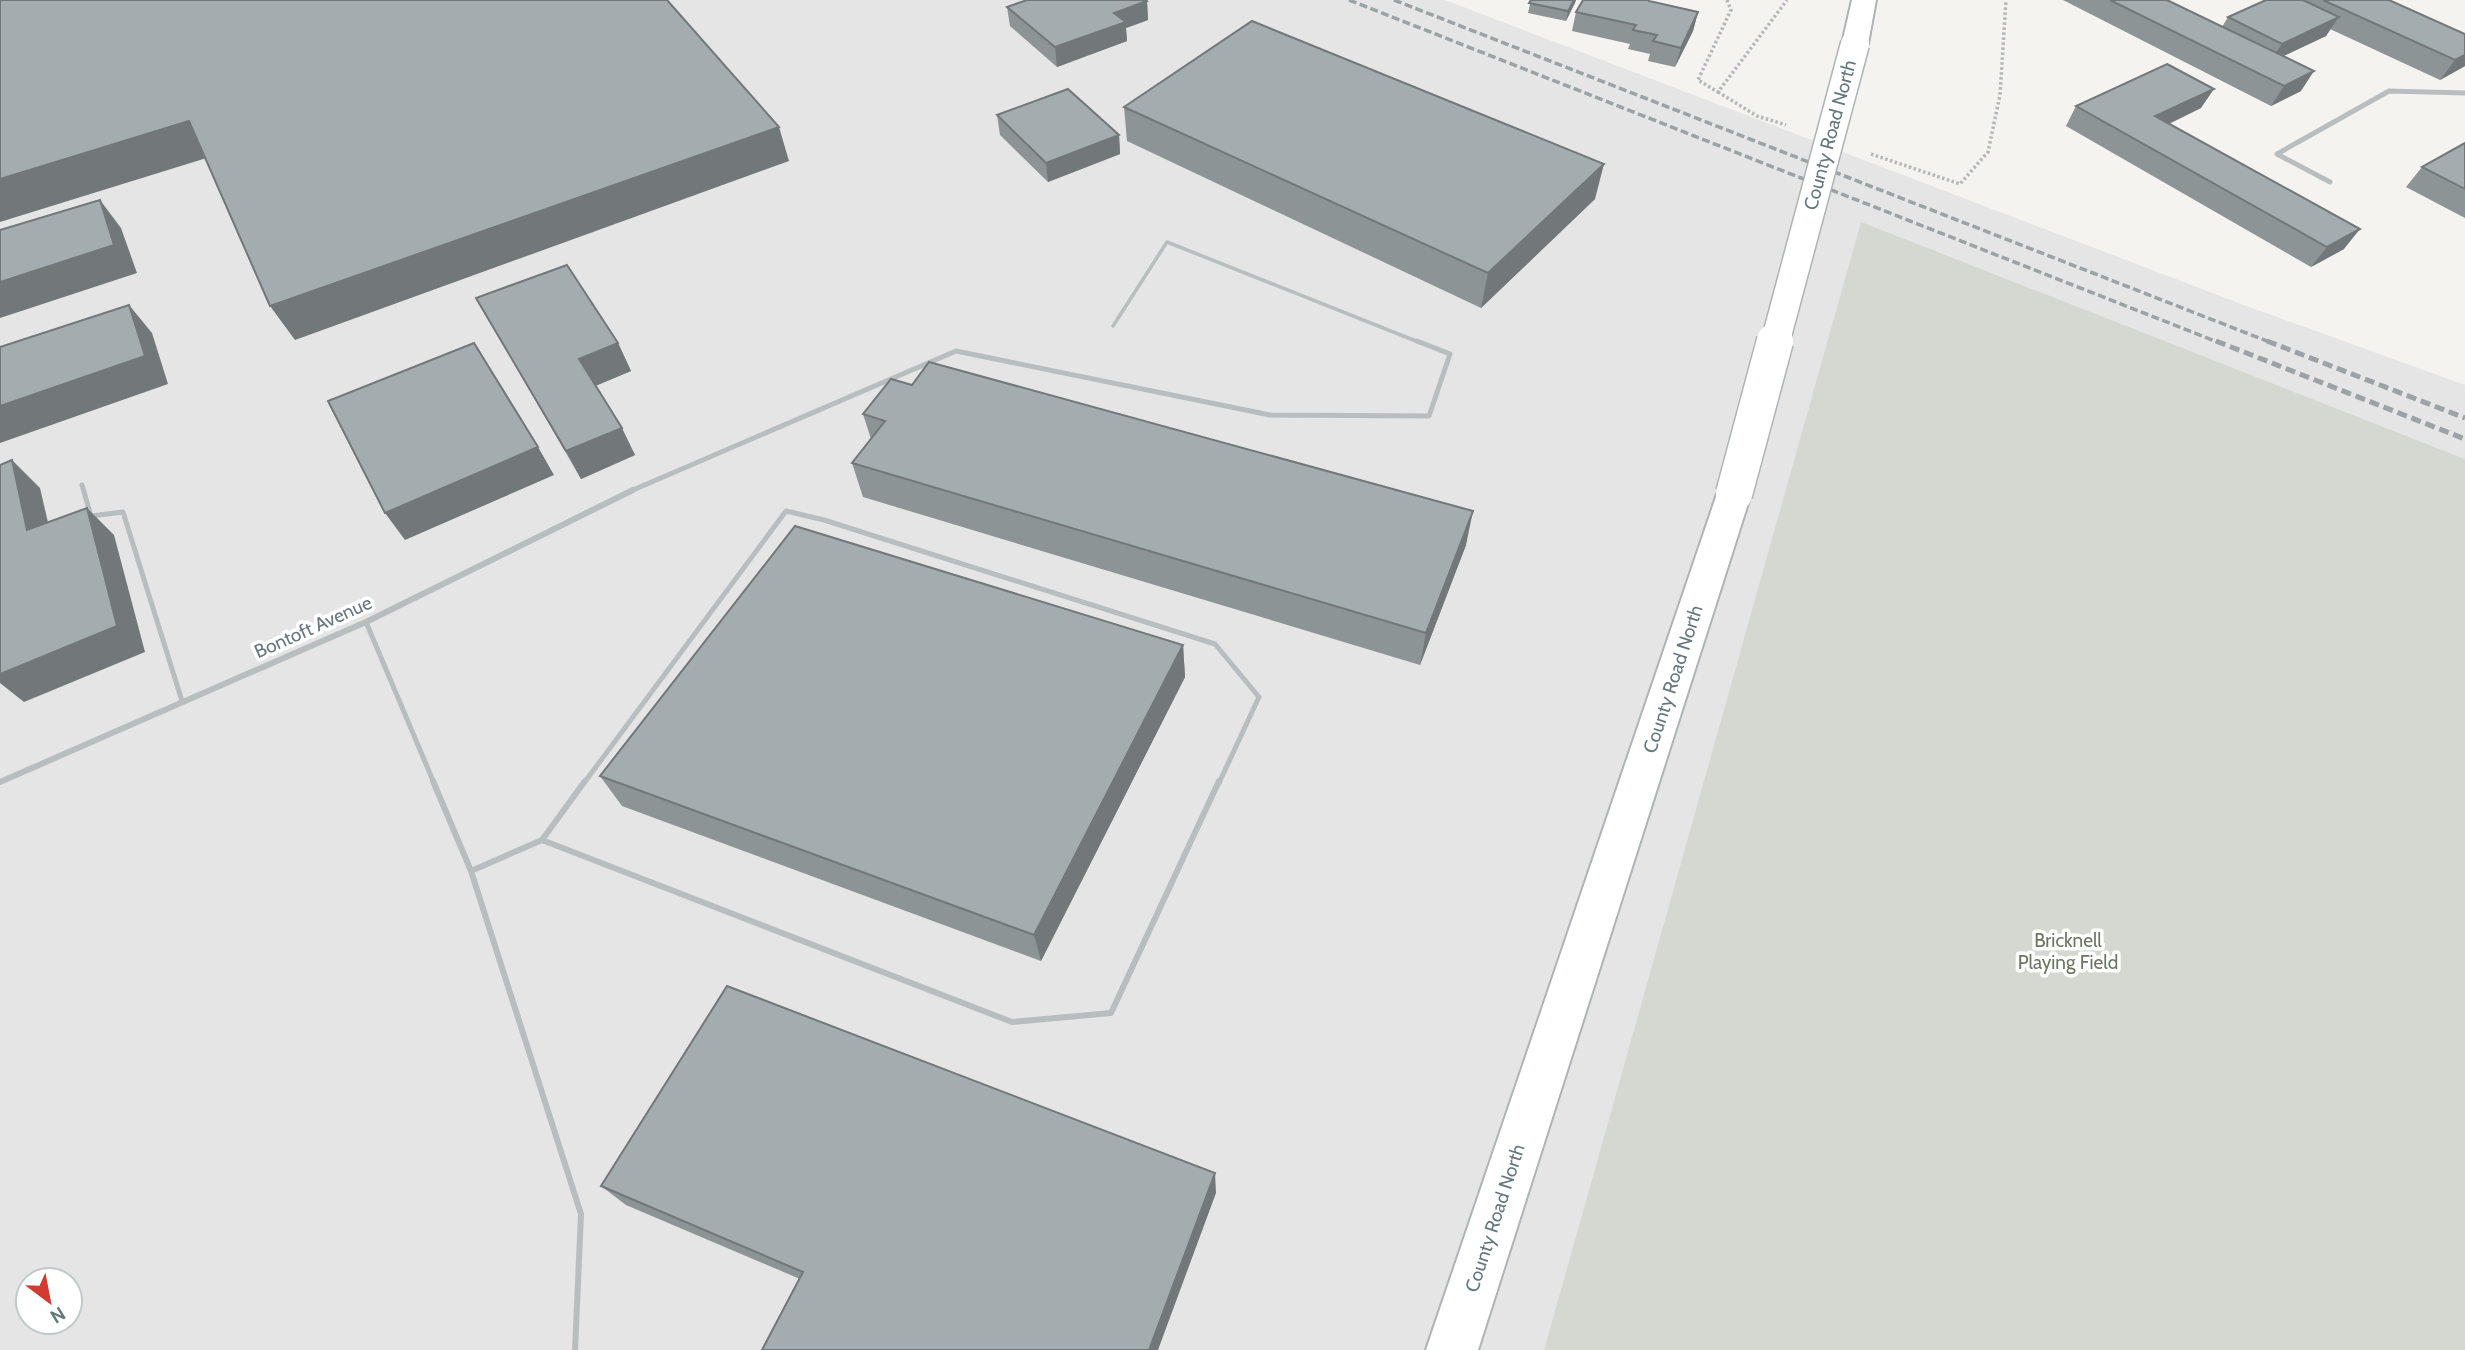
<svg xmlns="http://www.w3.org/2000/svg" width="2465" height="1350" font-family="Cabin,sans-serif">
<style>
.built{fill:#e4e5e4;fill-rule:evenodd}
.green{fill:#d4d8d0}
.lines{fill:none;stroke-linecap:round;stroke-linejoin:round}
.secondary-casing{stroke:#adb4b6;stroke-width:4}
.path{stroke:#b3b7b8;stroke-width:3.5;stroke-dasharray:2.5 2.5;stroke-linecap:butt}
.lane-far2{stroke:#b8bec0;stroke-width:3.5}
.lane-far1{stroke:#b8bec0;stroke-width:5}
.lane{stroke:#b8bec0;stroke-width:6}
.street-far1{stroke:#b8bec0;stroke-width:5}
.street{stroke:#b8bec0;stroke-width:6}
.secondary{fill:#fff;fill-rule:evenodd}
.rail-far1{stroke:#9ba3a6;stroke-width:3.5;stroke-dasharray:8 3.5;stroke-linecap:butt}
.rail{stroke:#9ba3a6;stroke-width:5;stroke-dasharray:10 5;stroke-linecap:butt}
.secondary-bridge-far1-casing{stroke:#adb4b6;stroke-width:31;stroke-linecap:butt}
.secondary-bridge-casing{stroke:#adb4b6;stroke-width:39;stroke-linecap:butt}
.secondary-bridge-far1{stroke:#fff;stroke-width:28}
.secondary-bridge{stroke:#fff;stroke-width:36}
.wall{fill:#8c9496}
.shaded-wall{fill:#72787a}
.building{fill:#a3acaf;stroke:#72787a;stroke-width:2}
.labels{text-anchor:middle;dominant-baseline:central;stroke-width:7;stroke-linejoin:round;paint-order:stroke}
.street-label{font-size:19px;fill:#65787e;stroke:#fff}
.park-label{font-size:19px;fill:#6b7663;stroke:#fff}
</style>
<rect width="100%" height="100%" fill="#f4f3f0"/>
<path class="built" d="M0,0H1445L2249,307L2465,385V459L1861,223L1544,1350H0ZM28,1280H70V1322H28Z"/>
<path class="green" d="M1861,222L2465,459V1350H1544Z"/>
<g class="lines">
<g class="secondary-casing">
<path id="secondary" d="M1852,0H1876L1868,44L1864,49H1846L1842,44Z
M1734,481L1746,485L1751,494L1478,1350H1426L1717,494L1722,485Z"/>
</g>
<path class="path" d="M1727,0L1731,10L1698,80L1718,92L1787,0
M1718,92L1757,116L1786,125
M1871,154L1960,184L1988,152L2000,95L2006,0"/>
<path class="lane-far2" d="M1113,326L1167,242L1421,343"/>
<path class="lane-far1" d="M82,485L91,516L123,512L182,701
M633,490L956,351L1270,415L1429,416L1450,354L1417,341
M366,622L434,783
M584,783L786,511L824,520L1215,644L1259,697L1219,783"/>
<path class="lane" d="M433,781L471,871L581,1214L575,1350
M542,840L1012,1022L1111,1013L1219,781
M542,840L585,781
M471,871L542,840"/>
<path class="street-far1" d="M2330,182L2277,154L2389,91L2465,93"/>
<path class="street" d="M0,782L366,622L633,490"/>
<use href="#secondary" class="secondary"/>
<path class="rail-far1" d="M1349,0L2220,343
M1394,0L2272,343"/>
<path class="rail" d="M2216,341L2465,439
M2267,341L2465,418"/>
<g class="secondary-bridge-far1-casing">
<path id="secondary-bridge-far1" d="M1775,343L1855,44"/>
</g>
<g class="secondary-bridge-casing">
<path id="secondary-bridge" d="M1734,494L1775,341"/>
</g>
<use href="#secondary-bridge-far1" class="secondary-bridge-far1"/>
<use href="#secondary-bridge" class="secondary-bridge"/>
</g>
<path class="wall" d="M1531,0H1576L1566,21L1528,13Z
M2063,0H2167L2222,27L2228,17L2266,0H2389L2465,66L2440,80L2330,29L2326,36L2283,56L2301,91L2271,106Z
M1147,1L1148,20L1126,28L1127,41L1057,67L1010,26L1007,7Z
M1650,1L1698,12L1693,31L1675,67L1648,61L1650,54L1628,49L1630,44L1572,31L1576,12Z
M2076,106L2201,108L2169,124L2344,249L2311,267L2066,126Z
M1124,107L1595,199L1481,308L1127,141Z
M997,115L1119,135L1120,154L1048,182L1000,135Z
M2465,143V218L2406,187L2422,167Z
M476,298L618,343L631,371L595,386L635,455L581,479Z
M912,385L1466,545L1420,665L863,497L852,463L871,439L863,414Z
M1183,645L1185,677L1041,961L622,806L600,776Z
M601,1186L1216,1193L800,1279L626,1205Z"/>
<path class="shaded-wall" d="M1574,0H1576L1575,3L1566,21L1568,11Z
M1147,1L1148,20L1126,28L1127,41L1057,67L1055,47L1114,13Z
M1698,12L1693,31L1675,67L1681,48Z
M2339,17L2326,36L2269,63L2282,44Z
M2465,55V66L2440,80L2455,60Z
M2314,71L2301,91L2271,106L2284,86Z
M2214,89L2201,108L2143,136L2155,116Z
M189,121L213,156L0,222V179Z
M779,127L789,161L295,340L270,306Z
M1119,135L1120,154L1048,182L1046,163Z
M1604,164L1595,199L1481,308L1488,273Z
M100,200L121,228L137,273L0,318V282Z
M2360,229L2344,249L2311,267L2327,247Z
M129,305L152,333L168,384L0,443V406Z
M618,343L631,371L593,387L579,359Z
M622,428L635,455L581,479L566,451Z
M538,447L554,475L405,540L385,513Z
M12,460L40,488L56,557L27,530Z
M87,508L114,535L145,652L24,702L0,683V674Z
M1473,511L1466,545L1420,665L1426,633Z
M1183,645L1185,677L1041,961L1034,935Z
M1215,1173L1216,1193L1158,1350H1149Z"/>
<path class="building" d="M0,0H667L779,127L270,306L189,121L0,179Z
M1027,0H1146L1147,1L1114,13L1126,22L1055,47L1007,7Z
M1531,0H1574L1568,11L1529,3Z
M1583,0H1649V1L1698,12L1681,48L1653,41L1657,35L1633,30L1636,25L1576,12Z
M2110,0H2167L2314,71L2284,86Z
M2266,0H2303L2339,17L2282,44L2228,17Z
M2323,0H2389L2465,34V55L2455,60Z
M1252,21L1604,164L1488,273L1124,107Z
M2167,64L2214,89L2155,116L2360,229L2327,247L2076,106Z
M1068,89L1119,135L1046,163L997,115Z
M2465,143V189L2422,167Z
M100,200L114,245L0,282V230Z
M567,265L618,343L579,359L622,428L566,451L476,298Z
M129,305L145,356L0,406V347Z
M474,343L538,447L385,513L328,401Z
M929,362L1473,511L1426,633L852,463L885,421L863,414L891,379L912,385Z
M12,460L27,530L87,508L117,626L0,674V465Z
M795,526L1183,645L1034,935L600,776Z
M727,986L1215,1173L1149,1350H762L803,1272L601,1186Z"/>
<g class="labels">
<g class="street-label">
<text transform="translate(1830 135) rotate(-75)">County Road North</text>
<text transform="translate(313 627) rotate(-24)">Bontoft Avenue</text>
<text transform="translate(1673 679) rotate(-72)">County Road North</text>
<text transform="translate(1495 1218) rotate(-72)">County Road North</text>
</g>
<g class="park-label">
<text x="2068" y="940">Bricknell<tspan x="2068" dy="22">Playing Field</tspan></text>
</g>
</g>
<g transform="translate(49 1301) rotate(148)"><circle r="33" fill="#ffffff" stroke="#c1c9cb" stroke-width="2"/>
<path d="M0-5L12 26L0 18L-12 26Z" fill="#d23a32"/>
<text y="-10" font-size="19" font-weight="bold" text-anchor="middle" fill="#65787e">N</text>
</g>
</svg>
